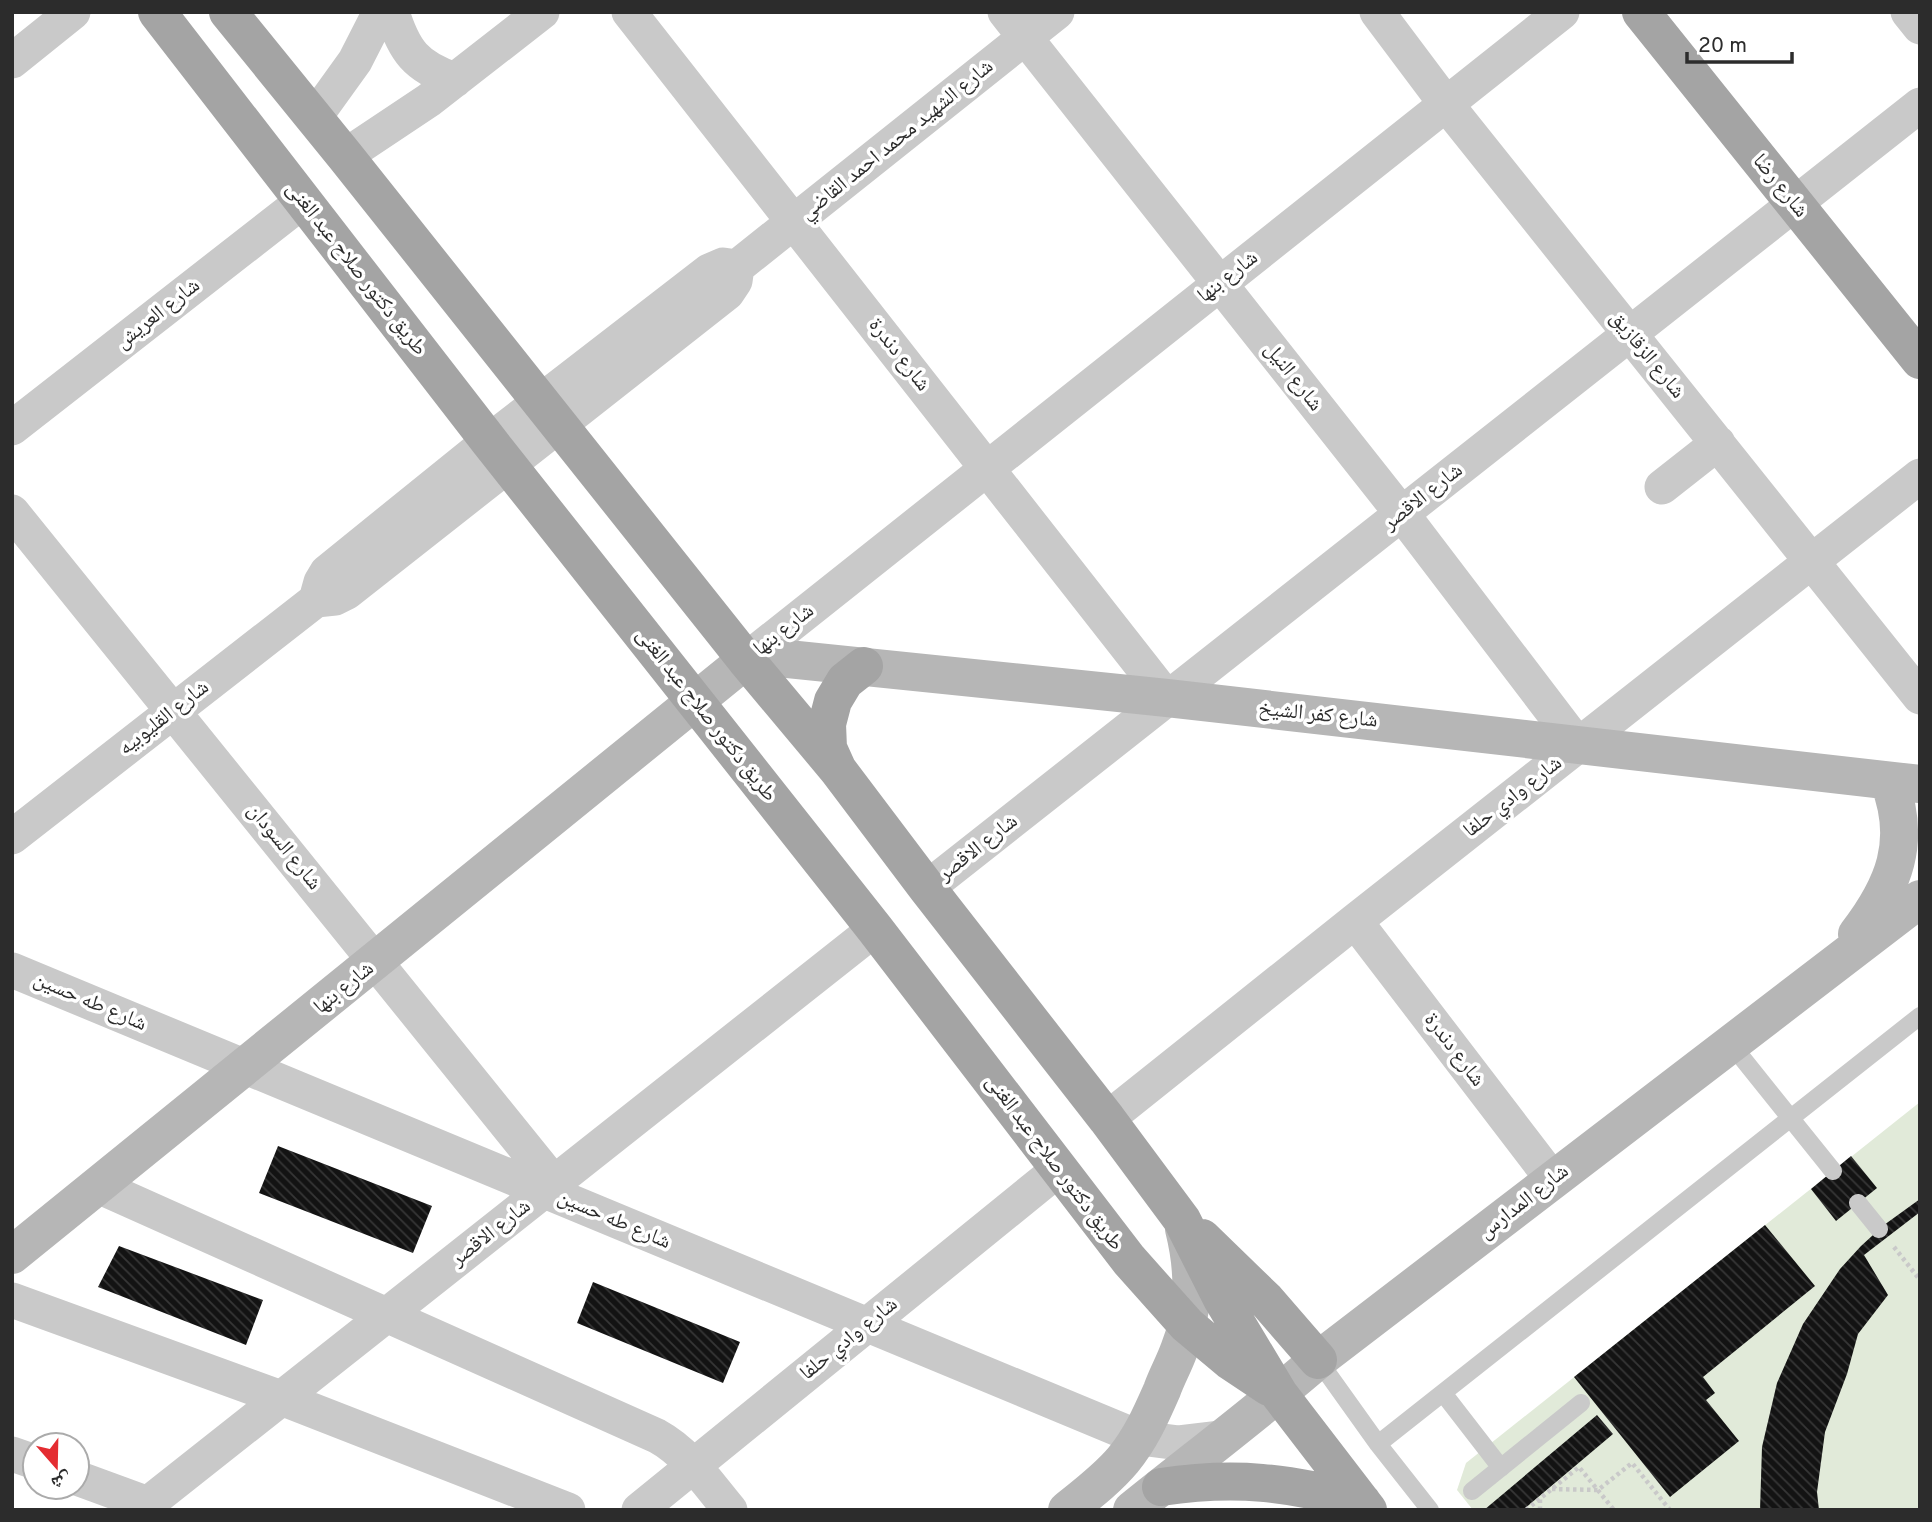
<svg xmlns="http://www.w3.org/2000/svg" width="1932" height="1522" font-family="Overpass,'Noto Naskh Arabic',sans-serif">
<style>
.pitch{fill:#e1ead9}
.building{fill:url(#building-back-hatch)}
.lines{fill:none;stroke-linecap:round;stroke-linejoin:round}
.path{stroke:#c9c9c9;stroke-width:4.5;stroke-dasharray:3.5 3.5;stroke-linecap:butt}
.service{stroke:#c9c9c9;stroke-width:18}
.minor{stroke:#c9c9c9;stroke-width:35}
.secondary{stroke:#b6b6b6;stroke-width:38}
.primary{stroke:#a4a4a4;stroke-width:38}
.labels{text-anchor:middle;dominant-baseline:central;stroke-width:7;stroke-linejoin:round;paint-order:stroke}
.street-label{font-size:21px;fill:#2c2c2c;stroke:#fff}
</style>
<defs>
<pattern id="building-back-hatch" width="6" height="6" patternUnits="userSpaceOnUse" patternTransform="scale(1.75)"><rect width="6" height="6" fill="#131313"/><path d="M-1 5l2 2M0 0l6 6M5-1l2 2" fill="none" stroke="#363636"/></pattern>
</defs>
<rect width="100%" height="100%" fill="#fff"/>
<path class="pitch" d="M1920,1102V1510H1473L1457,1490L1466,1463Z"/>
<path class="building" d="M278,1146L432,1206L413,1253L259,1193Z
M1851,1156L1877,1188L1836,1221L1811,1189Z
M1920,1199V1212L1864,1255L1888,1295L1858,1334L1847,1374L1825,1432L1817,1492L1819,1510H1760L1762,1447L1777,1383L1803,1324L1840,1269L1861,1246L1884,1225Z
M1765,1225L1815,1286L1703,1377L1715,1393L1706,1400L1739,1441L1670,1497L1574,1377Z
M119,1246L263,1300L246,1345L98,1287Z
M593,1282L740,1342L723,1383L577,1323Z
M1597,1415L1613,1434L1530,1504L1523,1510H1484Z"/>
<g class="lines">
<path class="path" d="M1894,1247L1920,1280
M1552,1489L1598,1490L1632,1463L1670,1510
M1526,1510L1579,1467L1614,1510
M1540,1510V1498"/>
<path class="service" d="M1731,1044L1833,1171
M1858,1203L1879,1229
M1318,1360L1378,1444L1430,1510
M1443,1393L1501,1468
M1378,1444L1920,1016
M1472,1491L1581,1403"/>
<path class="minor" d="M392,12C404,51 416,67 455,80
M629,12L1167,698
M1005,12L1402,514L1578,745
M1377,12L1446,104L1920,697
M1908,12L1920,27
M12,61L73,12
M314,118L355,61L380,12
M345,156L429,100L542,12
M12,428L303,201
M1662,487L1718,443
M12,512L554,1183
M316,600L321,582L327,572L489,441L709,271L723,265L737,267
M746,660L1562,12
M12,837L316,600L335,598L347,592L727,293L735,281L737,267L1057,12
M927,888L1920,105
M1355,921L1553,1180
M12,970L1140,1438L1179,1443L1221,1438
M1107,1119L1355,921L1920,476
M98,1186L657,1436C688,1453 708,1484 730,1510
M12,1300L281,1398L568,1510
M12,1454L35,1462
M77,1478L148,1504
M140,1510L875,929
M639,1510L1059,1169"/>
<path class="secondary" d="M1857,934C1894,886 1912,841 1889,782
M12,1255L746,660L778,658L1167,698L1920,784
M1067,1510C1087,1494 1107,1479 1123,1460C1141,1438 1151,1415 1162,1390C1167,1376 1174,1364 1179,1350C1195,1311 1194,1269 1184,1229
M1132,1510C1194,1460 1258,1412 1318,1360L1920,899"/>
<path class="primary" d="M157,12L489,441L875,929L1129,1260L1187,1325L1230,1361L1269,1387
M228,12L345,156L746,660L838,770L927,888L1107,1119L1182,1220L1222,1299L1279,1394L1368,1510
M1641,12L1920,360
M837,768L828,748L827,724L833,701L845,681L864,666
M1202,1238L1266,1300L1318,1360
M1161,1487C1235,1476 1289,1482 1362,1502"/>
</g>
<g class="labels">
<g class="street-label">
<text transform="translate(897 140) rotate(-39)">شارع الشهيد محمد احمد القاضي</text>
<text transform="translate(1780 186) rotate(51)">شارع رضا</text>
<text transform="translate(356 269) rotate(52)">طريق دكتور صلاح عبد الغنى</text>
<text transform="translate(1228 277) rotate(-38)">شارع بنها</text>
<text transform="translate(158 314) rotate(-38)">شارع العريش</text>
<text transform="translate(899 355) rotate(52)">شارع دندرة</text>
<text transform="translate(1647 355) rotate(51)">شارع الزقازيق</text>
<text transform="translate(1293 377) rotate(52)">شارع النيل</text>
<text transform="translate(1423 497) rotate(-38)">شارع الاقصر</text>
<text transform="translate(784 630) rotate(-38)">شارع بنها</text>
<text transform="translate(706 715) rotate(52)">طريق دكتور صلاح عبد الغنى</text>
<text transform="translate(1318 715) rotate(6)">شارع كفر الشيخ</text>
<text transform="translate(164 718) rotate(-38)">شارع القليوبيه</text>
<text transform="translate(1513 797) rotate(-38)">شارع وادي حلفا</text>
<text transform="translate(284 847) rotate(51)">شارع السودان</text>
<text transform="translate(978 848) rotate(-38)">شارع الاقصر</text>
<text transform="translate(344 988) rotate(-39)">شارع بنها</text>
<text transform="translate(90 1002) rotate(23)">شارع طه حسين</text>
<text transform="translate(1454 1050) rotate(53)">شارع دندرة</text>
<text transform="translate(1054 1163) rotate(53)">طريق دكتور صلاح عبد الغنى</text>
<text transform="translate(1524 1202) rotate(-38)">شارع المدارس</text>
<text transform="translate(614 1220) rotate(23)">شارع طه حسين</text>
<text transform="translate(491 1233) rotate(-38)">شارع الاقصر</text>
<text transform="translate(849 1339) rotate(-39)">شارع وادي حلفا</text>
</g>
</g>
<rect width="1932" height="1522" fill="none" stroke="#2c2c2c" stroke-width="28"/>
<g transform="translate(56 1466) rotate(160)"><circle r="33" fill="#ffffff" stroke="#ababab" stroke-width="2"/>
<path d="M0-5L12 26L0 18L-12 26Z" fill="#e42c31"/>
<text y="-10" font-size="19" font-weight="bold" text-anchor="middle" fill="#2c2c2c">ش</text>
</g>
<path d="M1687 52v10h105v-10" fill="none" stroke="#2c2c2c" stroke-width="3.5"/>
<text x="1698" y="52" font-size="21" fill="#2c2c2c" stroke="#ffffff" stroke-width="5" paint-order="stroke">20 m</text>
</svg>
